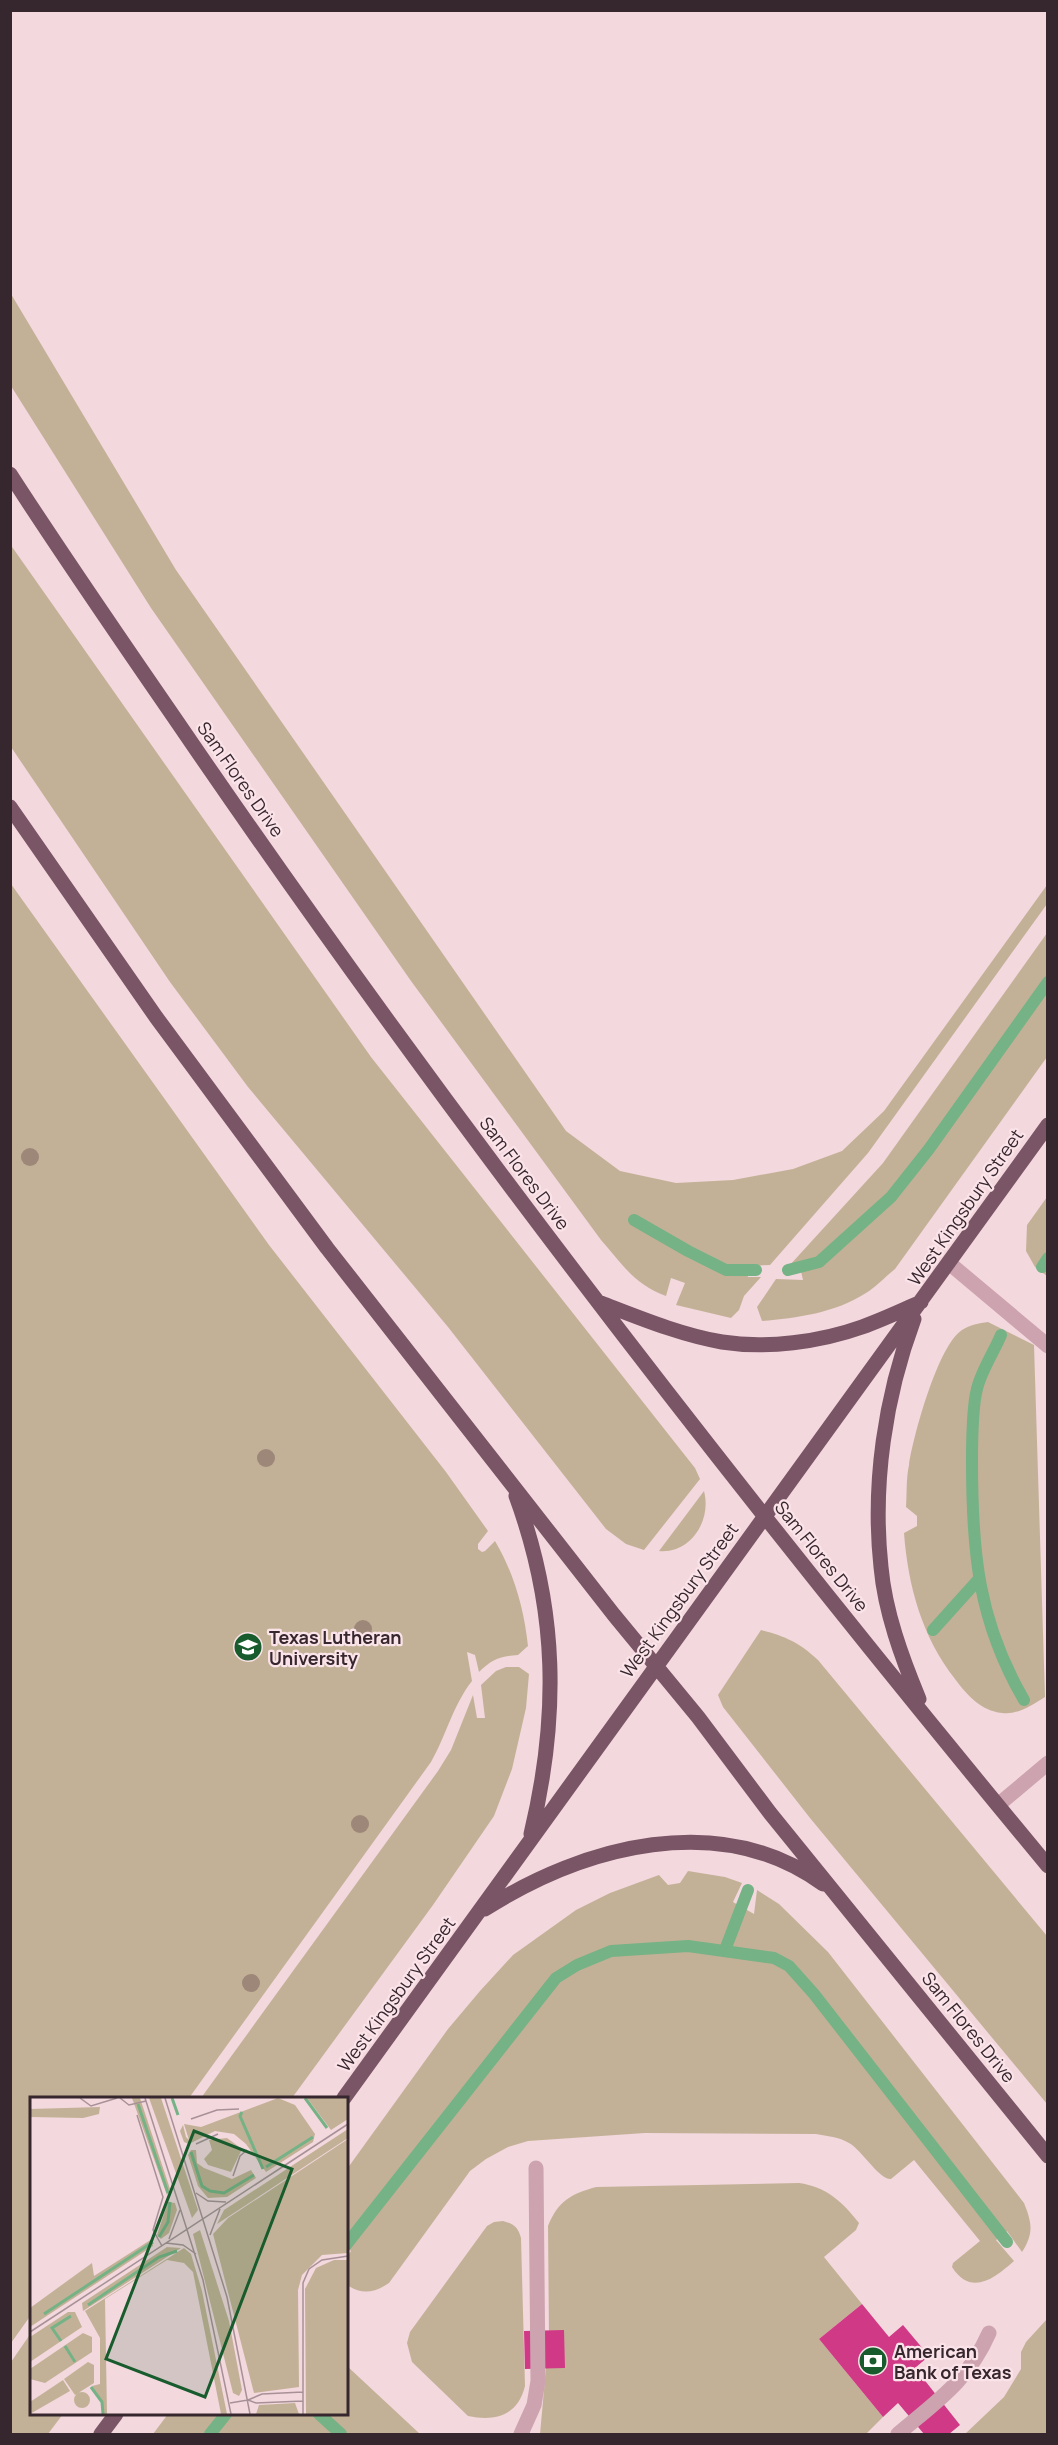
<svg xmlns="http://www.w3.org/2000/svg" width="1058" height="2445" font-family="Manrope,sans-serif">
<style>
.green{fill:#c3b197}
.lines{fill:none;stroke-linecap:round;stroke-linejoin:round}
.stream{stroke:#75b286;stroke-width:12}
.building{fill:#d03986}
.lane{stroke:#cca3af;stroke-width:15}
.primary{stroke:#7a5565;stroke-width:15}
.tree{fill:#9d8779}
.labels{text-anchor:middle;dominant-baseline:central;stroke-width:4.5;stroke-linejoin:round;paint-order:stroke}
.street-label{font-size:18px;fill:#36262d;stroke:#fbe4e9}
.poi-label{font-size:18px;font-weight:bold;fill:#36262d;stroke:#fbe4e9;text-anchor:start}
.inset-river{fill:none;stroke:#75b286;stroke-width:3}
.inset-road{fill:none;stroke:#a79197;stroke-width:1.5}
.view{fill:#185b2d;fill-opacity:0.15;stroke:#185b2d;stroke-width:3}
.inset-edge{fill:none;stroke:#36262d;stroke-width:3}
</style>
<rect width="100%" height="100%" fill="#f3d8de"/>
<path class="green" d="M11,294L176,570L566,1131L620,1171L676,1183L733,1180L793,1169L842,1151L884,1111L1047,885V904L868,1153L770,1265L745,1266L748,1277H761L744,1296L739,1310L731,1318L676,1305L685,1283L671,1278L666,1296C634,1284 623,1265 601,1240L411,981L151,608L11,386Z
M10,544L371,1057L695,1468L700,1479L644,1550L626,1544L606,1529L448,1327L248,1087L170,982L11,747Z
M11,884L269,1245L446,1472L488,1531L478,1544V1549L482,1552L485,1551L495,1541C514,1573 524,1609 528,1646L518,1655C500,1656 492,1659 479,1672L475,1655L467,1652L472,1681C453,1705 446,1736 431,1762L189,2098H32L31,2315L11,2343Z
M1047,933V1057L895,1269C885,1277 876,1287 866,1293C835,1313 797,1318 762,1321L757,1307L776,1279L803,1280L800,1267L789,1266L883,1163Z
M1047,1197V1276L1035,1267L1026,1251L1027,1225Z
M988,1322L1034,1345L1045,1697C1032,1705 1018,1715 1002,1713C981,1711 967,1695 955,1679C922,1637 908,1586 904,1533L917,1526V1516L906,1507C907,1493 906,1479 909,1465C913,1437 938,1345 962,1330C970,1325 979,1323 988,1322Z
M704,1491C712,1521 690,1554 659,1551Z
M761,1630C785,1636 800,1643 818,1660L1047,1936V2104L810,1818L723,1707L718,1695Z
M506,1667H519L529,1674L526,1708L512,1769L494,1816L433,1905L292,2098H201L438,1771L451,1750L473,1695L477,1718H485L481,1685L496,1671Z
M688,1871L725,1877L742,1883L733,1902L754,1914L757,1890L779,1904L828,1952L1024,2203C1032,2223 1034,2233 1022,2252L1007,2231L996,2240L1014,2261C995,2278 971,2297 952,2267L953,2263L980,2241L914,2160L891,2179C879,2180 862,2150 849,2143C839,2137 827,2136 816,2134L645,2133L528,2141L508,2147L486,2159L470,2171L389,2283C374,2293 362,2295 347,2285V2257L351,2251L347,2247V2169L448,2029L480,1991L513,1955L576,1910L610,1893L659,1875L668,1885L680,1883Z
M799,2183C826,2187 842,2201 859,2223L856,2230L824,2257L862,2304L819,2339L883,2417L866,2434H540L549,2335L548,2226C558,2201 571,2194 596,2187Z
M503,2221C514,2224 518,2227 521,2238L525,2386C518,2415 496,2422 468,2416L412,2362L407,2343L410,2332L487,2226L494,2222Z
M1047,2319V2434H965L1004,2397L1021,2369V2352L1026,2342Z
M31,2333L32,2414H63L48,2434H11V2362Z
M347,2366L420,2434H153L168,2414H346Z"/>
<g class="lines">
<path class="stream" d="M634,1220L688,1251L726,1270H756
M1042,1267L1048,1258
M788,1270L819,1262L891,1197L929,1149L1048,982
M1001,1335C994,1352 981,1371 977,1389C972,1408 972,1442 972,1462C972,1552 978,1621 1024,1700
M933,1630L978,1580
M725,1950L748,1890
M346,2245L556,1978L577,1965L611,1951L688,1946L774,1958L789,1966L814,1994L1007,2242
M319,2414L341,2434
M210,2434L226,2414"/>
</g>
<path class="building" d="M862,2304L889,2337L903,2325L929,2356L915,2368L960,2425L949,2434H924L898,2403L883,2417L819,2339Z
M564,2330L565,2368L525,2369L524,2331Z"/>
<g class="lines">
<path class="lane" d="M949,1263L1048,1346
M998,1805L1048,1763
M521,2434L534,2405L538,2381L536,2168
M898,2434C937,2401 968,2381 989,2333"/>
<path class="primary" d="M10,474C68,564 130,653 191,742C457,1130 747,1503 1048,1866
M10,807L156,1017L327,1248L614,1615L698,1717L770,1813L1048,2156
M601,1303C640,1318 681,1335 722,1342C767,1349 820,1342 862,1327C882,1320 901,1311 921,1302
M914,1319C885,1397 872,1484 881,1567C885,1612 902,1658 919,1699
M516,1496C558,1610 559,1717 531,1834
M485,1909C584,1846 720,1809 823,1884
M344,2098L1048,1125
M101,2434L116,2414"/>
</g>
<g class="tree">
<circle cx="30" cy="1157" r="9"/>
<circle cx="266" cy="1458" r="9"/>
<circle cx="363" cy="1629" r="9"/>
<circle cx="360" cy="1824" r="9"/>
<circle cx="251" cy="1983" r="9"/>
</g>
<defs>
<g id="university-disc" transform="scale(1.5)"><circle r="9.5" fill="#185b2d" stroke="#fbe4e9"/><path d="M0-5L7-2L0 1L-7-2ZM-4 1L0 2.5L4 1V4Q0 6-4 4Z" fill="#fff"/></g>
<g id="bank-disc" transform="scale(1.5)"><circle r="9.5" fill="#185b2d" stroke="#fbe4e9"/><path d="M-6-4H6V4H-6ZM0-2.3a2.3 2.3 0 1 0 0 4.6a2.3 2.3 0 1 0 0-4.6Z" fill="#fff"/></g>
</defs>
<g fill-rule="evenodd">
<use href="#university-disc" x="248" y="1647"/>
<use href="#bank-disc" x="873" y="2361"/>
</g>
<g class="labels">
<g class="street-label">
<text transform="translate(241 779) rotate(55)">Sam Flores Drive</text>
<text transform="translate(525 1173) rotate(53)">Sam Flores Drive</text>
<text transform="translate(965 1207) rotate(-55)">West Kingsbury Street</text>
<text transform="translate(822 1556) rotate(51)">Sam Flores Drive</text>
<text transform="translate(679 1600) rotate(-54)">West Kingsbury Street</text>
<text transform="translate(396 1994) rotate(-54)">West Kingsbury Street</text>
<text transform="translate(969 2027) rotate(51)">Sam Flores Drive</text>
</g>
<g class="poi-label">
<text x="269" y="1637">Texas Lutheran<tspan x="269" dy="21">University</tspan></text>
<text x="894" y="2351">American<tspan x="894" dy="21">Bank of Texas</tspan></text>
</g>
</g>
<g transform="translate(30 2097)">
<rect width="318" height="318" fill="#f3d8de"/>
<path d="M102,1H110L140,92L137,98ZM119,1H131L168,113L162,121ZM248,1L265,8L285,37L283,45L236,75L216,47L204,37L185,34L159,47L154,45L150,34L153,28L156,40L159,43L154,27L171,30ZM277,1H318V22L301,33ZM70,10L69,17L53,21L0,20V12ZM318,32V41L187,127L194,113ZM197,41L212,52L201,75L178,68L174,62L182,53L179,43ZM318,42V156L292,158L272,178L268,193L269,290L224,296L183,137L198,121ZM161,53H166L167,66L174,71L202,82L221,73L226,81L197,100L178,101L168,89L158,58ZM138,105L145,106L147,113L139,136L131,142L127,138ZM170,133L199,224L212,293L209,299L203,296L163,137ZM122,142L123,149L0,230V211L62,166L64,179ZM137,150L151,151L53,214L52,206ZM154,151L161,157L172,194L197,317H191L163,175L154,166L137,163L75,202L77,317H73V306L62,289L70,287V241L55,214ZM304,163H318V317H276L275,192L286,171ZM38,215H45L52,230L0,265V240ZM53,236L62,240V255L15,286L0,282V272ZM58,265L64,268V286L45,298L34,282ZM33,283L40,294L0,317V305ZM44 303a8 8 0 1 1 16 0a8 8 0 1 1-16 0ZM265,306L269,317H226L229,308Z" fill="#c3b197"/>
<path class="inset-river" d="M142,1L148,18M275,1L297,31M108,7L138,96M212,15L210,19L233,72M161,55L172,89L180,94L194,96L224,78M236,70L283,40M129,140L138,125L140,105M58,208L129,160L147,154M14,217L123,145M31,244L22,231L41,219M35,249L45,265M61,290L72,305L73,317"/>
<path class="inset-road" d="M50,1L61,9L87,1M90,1L99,8L116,4M115,1L173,183L201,317M135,1L197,200L220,317M107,18L133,100L123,133L132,149M161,22L187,13L209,12M166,47L188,37M203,79L210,59L217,53M166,96L178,104L196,105M180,138L190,112M139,142L150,113M136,146L153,148L166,157M0,235L318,27M218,303L232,297L273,295M218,303L226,306L273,304M200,306L218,303M273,317V186L279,172L292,163L318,159"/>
<path class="view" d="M164,34L262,72L175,300L76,262Z"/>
<rect width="318" height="318" class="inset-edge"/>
</g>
<rect width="1058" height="2445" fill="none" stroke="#36262d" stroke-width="24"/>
</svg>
